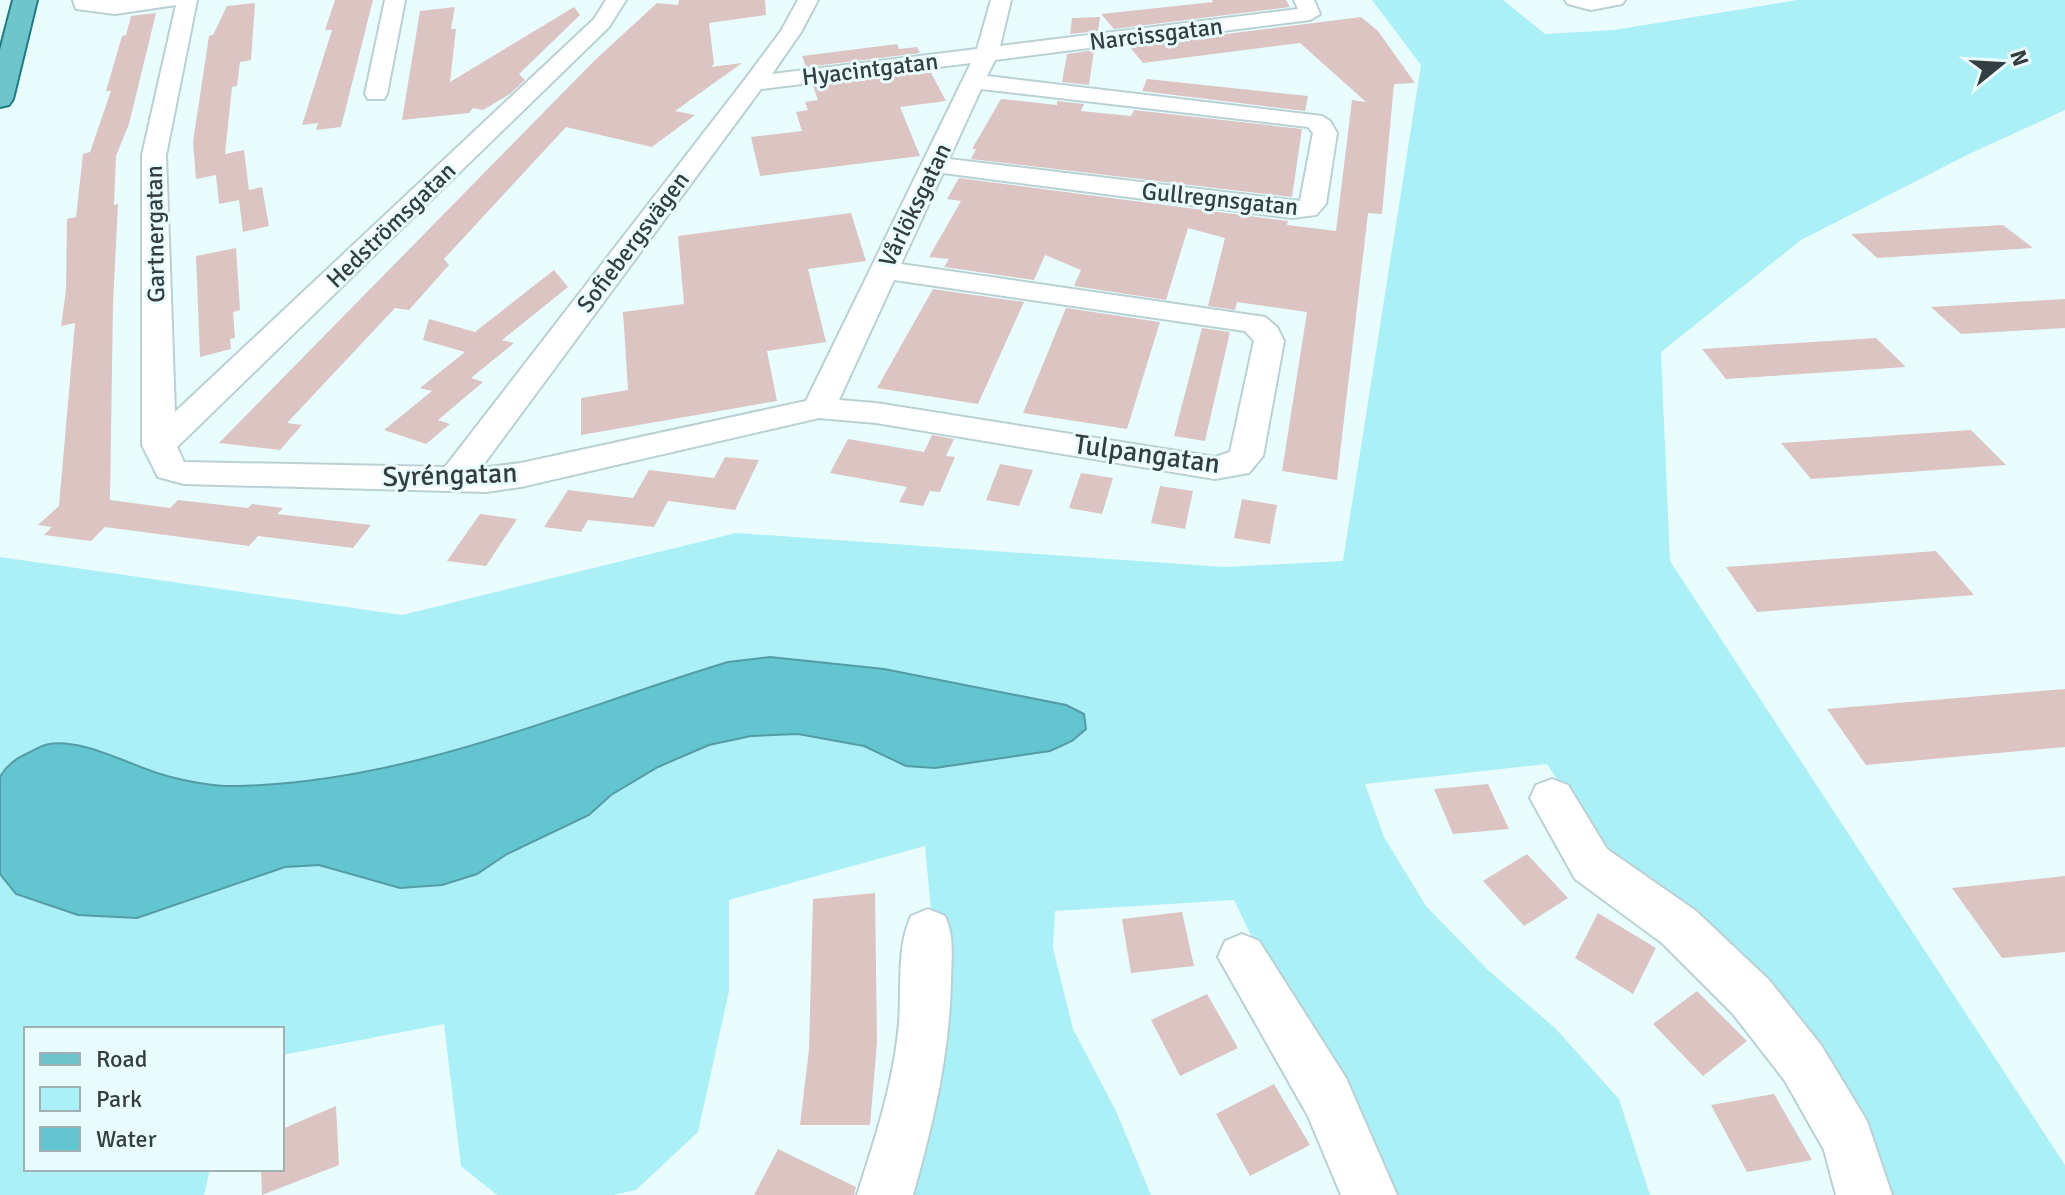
<svg xmlns="http://www.w3.org/2000/svg" width="2065" height="1195" font-family="Signika,sans-serif">
<style>
.green{fill:#abeff7}
.water{fill:#62c5d0;stroke:#549ca4;stroke-width:2}
.building{fill:#dbc4c2}
.lines{fill:none;stroke-linecap:round;stroke-linejoin:round}
.minor-casing{stroke:#b9d1d4;stroke-width:4}
.major-casing{stroke:#1d7d86;stroke-width:4}
.minor{fill:#fff;fill-rule:evenodd}
.major{fill:#70c5cd;fill-rule:evenodd}
.labels{text-anchor:middle;dominant-baseline:central;stroke-width:6;stroke-linejoin:round;paint-order:stroke}
.far-street-label{font-size:24px;fill:#343d3f;stroke:#e9fdff}
.street-label{font-size:28px;fill:#343d3f;stroke:#e9fdff}
</style>
<rect width="100%" height="100%" fill="#e9fdff"/>
<path class="green" d="M1372,0H1503L1545,34L1614,30L1798,0H2065V110L1969,154L1801,240L1661,352L1670,561L2065,1165V1195H1883L1603,850L1547,764L1365,784L1384,837L1426,906L1488,970L1556,1029L1619,1099L1650,1195H1385L1290,1016L1234,900L1055,911L1053,948L1073,1029L1116,1111L1151,1195H904L938,986L925,846L729,900V991L698,1132L636,1190L613,1195H497L461,1166L444,1024L282,1055V1029H26V1169H210L204,1195H0V557L402,615L736,533L1224,567L1343,561L1421,65Z"/>
<path class="water" d="M770,657L884,669L1066,705L1084,714L1086,729L1072,741L1050,751L935,768L906,766L864,746L798,734L751,736L709,745L658,767L611,795L589,815L507,854L477,874L442,885L400,888L319,865L285,867L137,918L78,915L16,894L0,874V777C6,766 15,759 26,754C33,751 41,745 49,744C85,738 136,769 171,777C191,782 215,787 236,786C408,783 566,711 728,662Z"/>
<path class="building" d="M335,0H373L341,127L316,130L318,123L302,125L332,30H325Z
M679,0H765L766,15L709,23L714,64L711,67L742,63L675,111L695,115L652,147L566,127L444,259L449,265L409,310L395,308L287,423L302,425L280,450L219,443L595,60L657,3L678,5Z
M1212,0H1286L1290,7L1114,29L1101,14L1213,2Z
M255,3L251,60L240,62L237,86L232,87L225,154L244,150L249,190L262,187L269,226L243,232L239,200L219,204L216,175L196,179L193,142L209,36L213,35L227,6Z
M455,7L451,29H456L450,82L574,7L580,15L519,74L525,80L510,94L483,110L473,108L469,113L402,120L420,11Z
M156,13L129,124L116,156L114,205L118,204L113,303L110,500L170,508L178,500L248,508L252,504L283,508L277,514L371,525L353,548L258,536L249,546L105,527L91,541L44,535L52,527L38,525L59,506L75,323L61,326L66,290L67,219L76,217L83,154L90,152L111,91H106L122,36L126,35L131,16Z
M1100,17L1098,31L1070,34L1072,18Z
M1361,17L1378,31L1415,83L1394,84L1382,214L1368,213L1337,480L1282,471L1307,312L1237,302L1235,310L1208,306L1225,238L1188,228L1166,300L1074,286L1081,270L1045,255L1034,280L944,267L949,259L929,257L961,201L947,199L959,178L1288,221L1287,225L1336,231L1352,100L1366,102L1300,43L1143,63L1129,46Z
M897,44L899,49L917,47L920,53L806,67L802,56Z
M1094,50L1089,85L1062,82L1067,54Z
M930,71L946,101L900,107L920,156L760,176L751,137L802,131L796,112L808,110L805,102L818,100L813,86Z
M1147,79L1308,96L1305,111L1142,91Z
M1001,99L1057,105V101L1084,104L1081,111L1131,116L1134,110L1302,129L1292,197L971,159L976,149H972Z
M851,213L866,261L808,269L826,342L767,351L777,401L581,435V398L628,390L623,312L684,304L678,236Z
M2003,225L2033,248L1877,258L1851,234Z
M236,248L240,310L233,312L235,338L230,339L231,349L200,357L196,256Z
M554,270L568,287L502,340L514,343L471,378L483,382L438,420L450,424L426,444L384,430L432,391L420,388L465,352L423,340L429,319L475,332Z
M933,289L1024,302L978,404L877,388Z
M2065,299V328L1961,334L1931,307Z
M1066,308L1160,322L1127,429L1023,413Z
M1202,328L1230,332L1205,441L1174,436Z
M1876,338L1906,367L1726,379L1702,349Z
M1971,430L2006,465L1811,479L1781,443Z
M932,435L954,439L946,456L955,457L940,492L930,491L923,506L899,502L907,487L830,473L848,439L924,452Z
M725,457L759,460L735,510L668,501L654,527L588,520L581,532L544,527L568,490L633,498L649,470L714,478Z
M1000,464L1033,470L1019,506L986,500Z
M1081,473L1113,478L1102,514L1069,508Z
M1160,486L1193,491L1185,529L1151,523Z
M1242,499L1277,505L1270,544L1234,538Z
M480,514L517,519L486,566L447,561Z
M1936,551L1974,595L1757,612L1726,567Z
M2065,689V747L1866,765L1827,709Z
M1488,784L1509,829L1453,834L1434,789Z
M1527,854L1568,898L1524,926L1483,881Z
M2065,876V952L2002,958L1952,888Z
M875,893L877,1042L870,1125H800L809,1049L813,899Z
M1182,912L1194,966L1131,973L1122,919Z
M1598,913L1656,948L1633,994L1575,958Z
M1697,991L1747,1041L1703,1076L1653,1024Z
M1207,994L1238,1048L1180,1076L1151,1020Z
M1274,1084L1310,1145L1250,1176L1216,1114Z
M1774,1094L1812,1160L1747,1172L1711,1105Z
M336,1106L339,1165L262,1195L261,1169H282V1129Z
M778,1149L856,1187L854,1195H754Z"/>
<g class="lines">
<g class="minor-casing">
<path id="minor" d="M73,0H197L166,155L175,412L594,19L606,0H626L609,27L177,447L184,462L445,467L746,78L781,31L798,0H818L801,32L772,74L977,49L991,0H1011L1000,46L1298,9L1294,0H1314L1320,14L1310,20L995,60L987,76L1322,116L1330,121L1337,133L1326,204L1316,215L1292,218L943,173L901,264L1265,317L1277,327L1284,341L1263,456L1249,473L1215,479L876,423L819,418L521,487L486,492L184,484L158,477L142,445V155L176,5L115,14L76,9ZM971,63L806,401L521,463L481,468L761,89ZM981,89L1308,127L1313,133L1300,201L949,159ZM894,280L1245,331L1254,341L1230,452L1215,457L876,403L839,400Z
M385,0H405L387,94L384,99H368L365,94Z
M1565,0H1625L1622,4L1591,10L1568,4Z
M1552,779L1568,785L1607,849L1696,911L1769,980L1821,1045L1867,1121L1892,1195H1836L1824,1150L1785,1081L1733,1014L1662,943L1575,879L1530,798L1536,785Z
M928,909L945,916C955,938 951,959 951,983C949,1057 933,1124 913,1195H857C874,1142 892,1088 898,1033C903,995 895,951 911,916Z
M1242,934L1259,941L1346,1078L1397,1195H1341L1308,1116L1218,957L1225,941Z"/>
</g>
<g class="major-casing">
<path id="major" d="M13,0H37L13,99L9,105L0,107V50Z"/>
</g>
<use href="#minor" class="minor"/>
<use href="#major" class="major"/>
</g>
<g class="labels">
<g class="far-street-label">
<text transform="translate(1156 34) rotate(-7)">Narcissgatan</text>
<text transform="translate(870 69) rotate(-7)">Hyacintgatan</text>
<text transform="translate(1220 199) rotate(6)">Gullregnsgatan</text>
<text transform="translate(915 205) rotate(-64)">Vårlöksgatan</text>
<text transform="translate(391 225) rotate(-44)">Hedströmsgatan</text>
<text transform="translate(155 234) rotate(-91)">Gartnergatan</text>
<text transform="translate(633 242) rotate(-53)">Sofiebergsvägen</text>
</g>
<g class="street-label">
<text transform="translate(1147 454) rotate(8)">Tulpangatan</text>
<text transform="translate(450 475) rotate(-2)">Syréngatan</text>
</g>
</g>
<rect x="24" y="1027" width="260" height="144" fill="#e9fdff" stroke="#a1b0b2" stroke-width="2"/>
<rect x="40" y="1053" width="40" height="12" fill="#70c5cd" stroke="#a1b0b2" stroke-width="2"/>
<text x="96" y="1067" font-size="24" fill="#343d3f">Road</text>
<rect x="40" y="1087" width="40" height="24" fill="#abeff7" stroke="#a1b0b2" stroke-width="2"/>
<text x="96" y="1107" font-size="24" fill="#343d3f">Park</text>
<rect x="40" y="1127" width="40" height="24" fill="#62c5d0" stroke="#a1b0b2" stroke-width="2"/>
<text x="96" y="1147" font-size="24" fill="#343d3f">Water</text>
<g transform="translate(2001 64) rotate(72)" stroke="#e9fdff" stroke-width="6" paint-order="stroke">
<path d="M0-6L14 30L0 20L-14 30Z" fill="#343d3f"/>
<text y="-12" font-size="22" font-weight="bold" text-anchor="middle" fill="#343d3f">N</text>
</g>
</svg>
